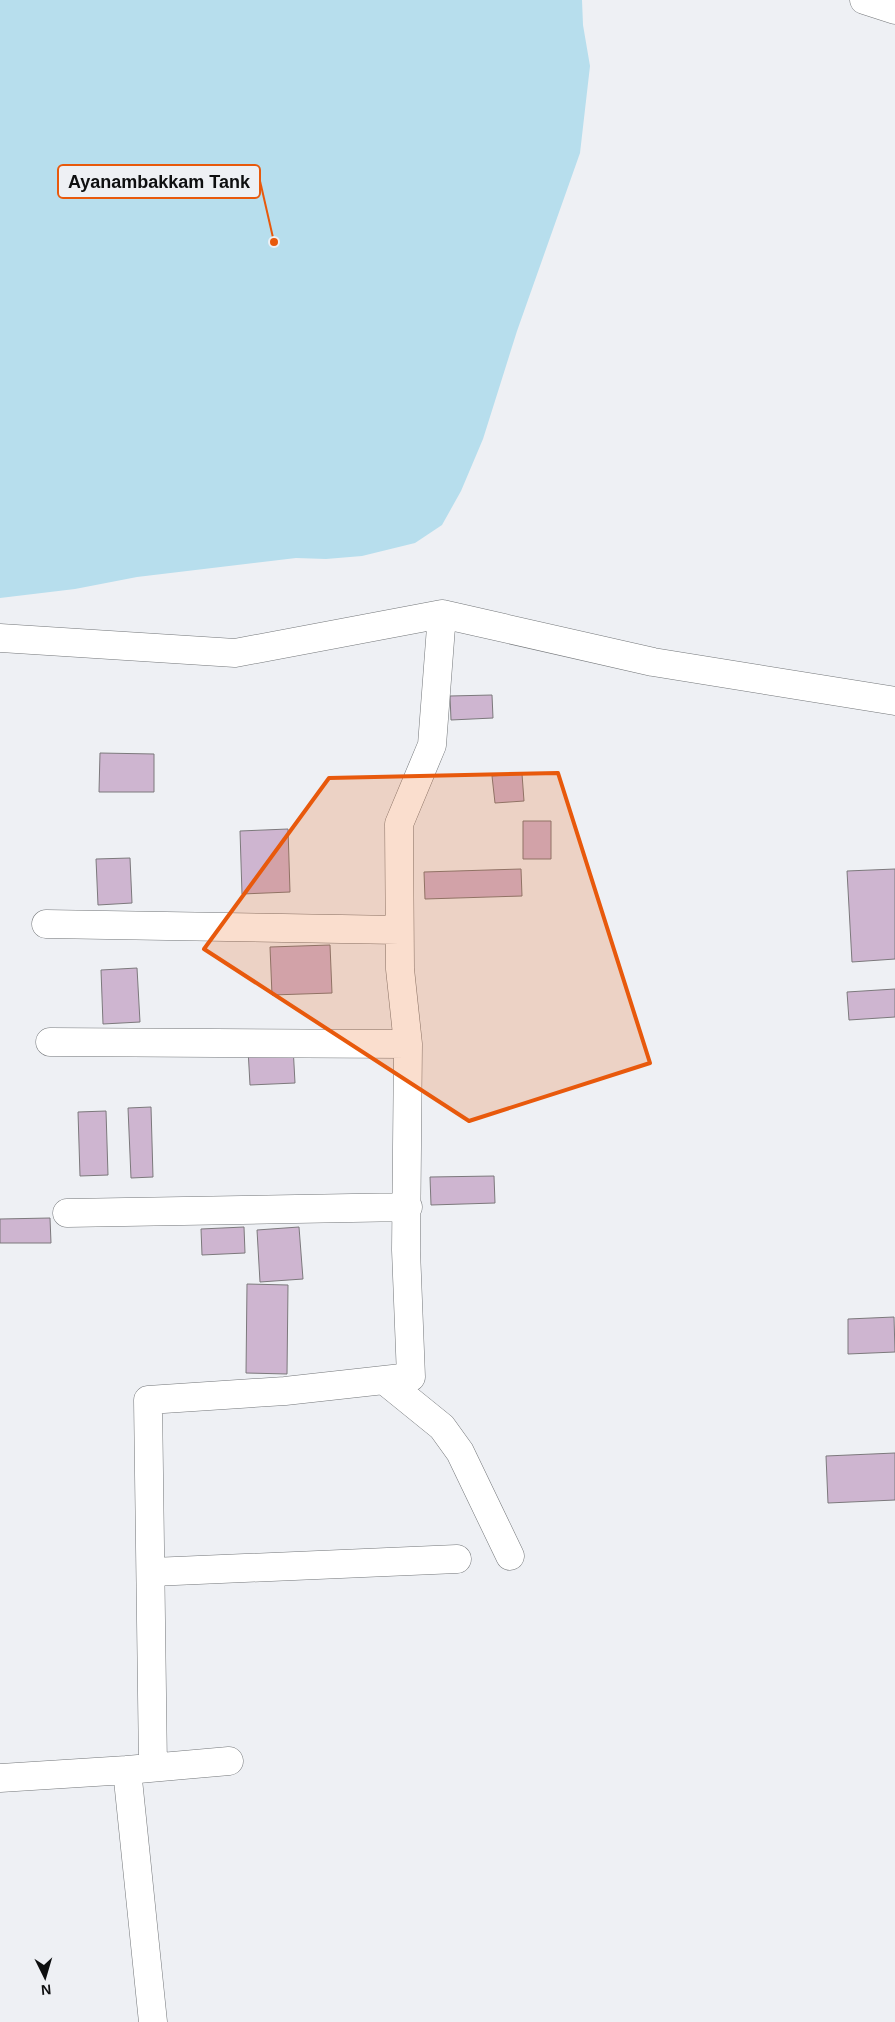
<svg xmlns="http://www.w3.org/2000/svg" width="895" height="2022" font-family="Arial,sans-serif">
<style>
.water{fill:#b7deed}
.building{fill:#ceb5d0;stroke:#7c797c}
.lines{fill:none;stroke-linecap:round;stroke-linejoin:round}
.minor-casing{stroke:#737679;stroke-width:29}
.minor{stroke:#fff;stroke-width:28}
.marked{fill:#e8590c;fill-opacity:0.2;stroke:#e8590c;stroke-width:4;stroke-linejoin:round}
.leader{fill:none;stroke:#e8590c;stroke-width:2}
.callout-dot{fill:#e8590c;stroke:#eef0f4;stroke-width:2}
.callout{fill:#eef0f4;stroke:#e8590c;stroke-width:2}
.callout-label{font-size:18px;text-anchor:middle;font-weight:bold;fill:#0e0f10}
</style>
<rect width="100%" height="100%" fill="#eef0f4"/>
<path class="water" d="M0,0H582L583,25L590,66L580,153L517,331L483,439L461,491L442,525L415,543L362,556L326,559L296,558L137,577L75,589L0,598Z"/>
<path class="building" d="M492,695L493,718L451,720L450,696Z
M100,753L154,754V792H99Z
M522,774L524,801L495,803L492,776Z
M523,821H551V859H523Z
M288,829L290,892L242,894L240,831Z
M130,858L132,903L98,905L96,859Z
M521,869L522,896L425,899L424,872Z
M895,869V959L852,962L847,871Z
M330,945L332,993L272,995L270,947Z
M137,968L140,1022L103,1024L101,970Z
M895,989V1017L849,1020L847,992Z
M293,1046L295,1083L250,1085L248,1049Z
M151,1107L153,1177L131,1178L128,1108Z
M106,1111L108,1175L80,1176L78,1112Z
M494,1176L495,1203L431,1205L430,1177Z
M50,1218L51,1243H0V1219Z
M244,1227L245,1253L202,1255L201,1229Z
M299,1227L303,1279L260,1282L257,1230Z
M247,1284L288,1285L287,1374L246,1373Z
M894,1317L895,1352L848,1354V1319Z
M895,1453V1500L828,1503L826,1456Z"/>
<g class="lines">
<g class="minor-casing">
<path id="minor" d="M864,0L895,10
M0,638L235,653L442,614L653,662L895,701
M46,924L399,930
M50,1042L408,1044
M67,1213L408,1207
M384,1380L442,1427L460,1452L510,1556
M152,1572L457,1559
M153,1767L148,1400L285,1391L411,1377L406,1250L408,1044L400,969L399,824L432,745L442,614
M0,1778L127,1770
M153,2022L127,1770L229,1761"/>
</g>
<use href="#minor" class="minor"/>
</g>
<path class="marked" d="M558,773L650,1063L469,1121L204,949L329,778Z"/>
<path class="leader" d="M274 242L260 181"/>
<circle class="callout-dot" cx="274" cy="242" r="5"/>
<rect class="callout" x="58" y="165" width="202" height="33" rx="5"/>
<g class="callout-label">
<text x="159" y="188">Ayanambakkam Tank</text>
</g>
<g transform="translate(45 1977) rotate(175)" stroke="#eef0f4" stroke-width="4" paint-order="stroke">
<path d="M0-4L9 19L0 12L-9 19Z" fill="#0e0f10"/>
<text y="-8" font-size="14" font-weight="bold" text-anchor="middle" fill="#0e0f10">N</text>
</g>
</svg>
